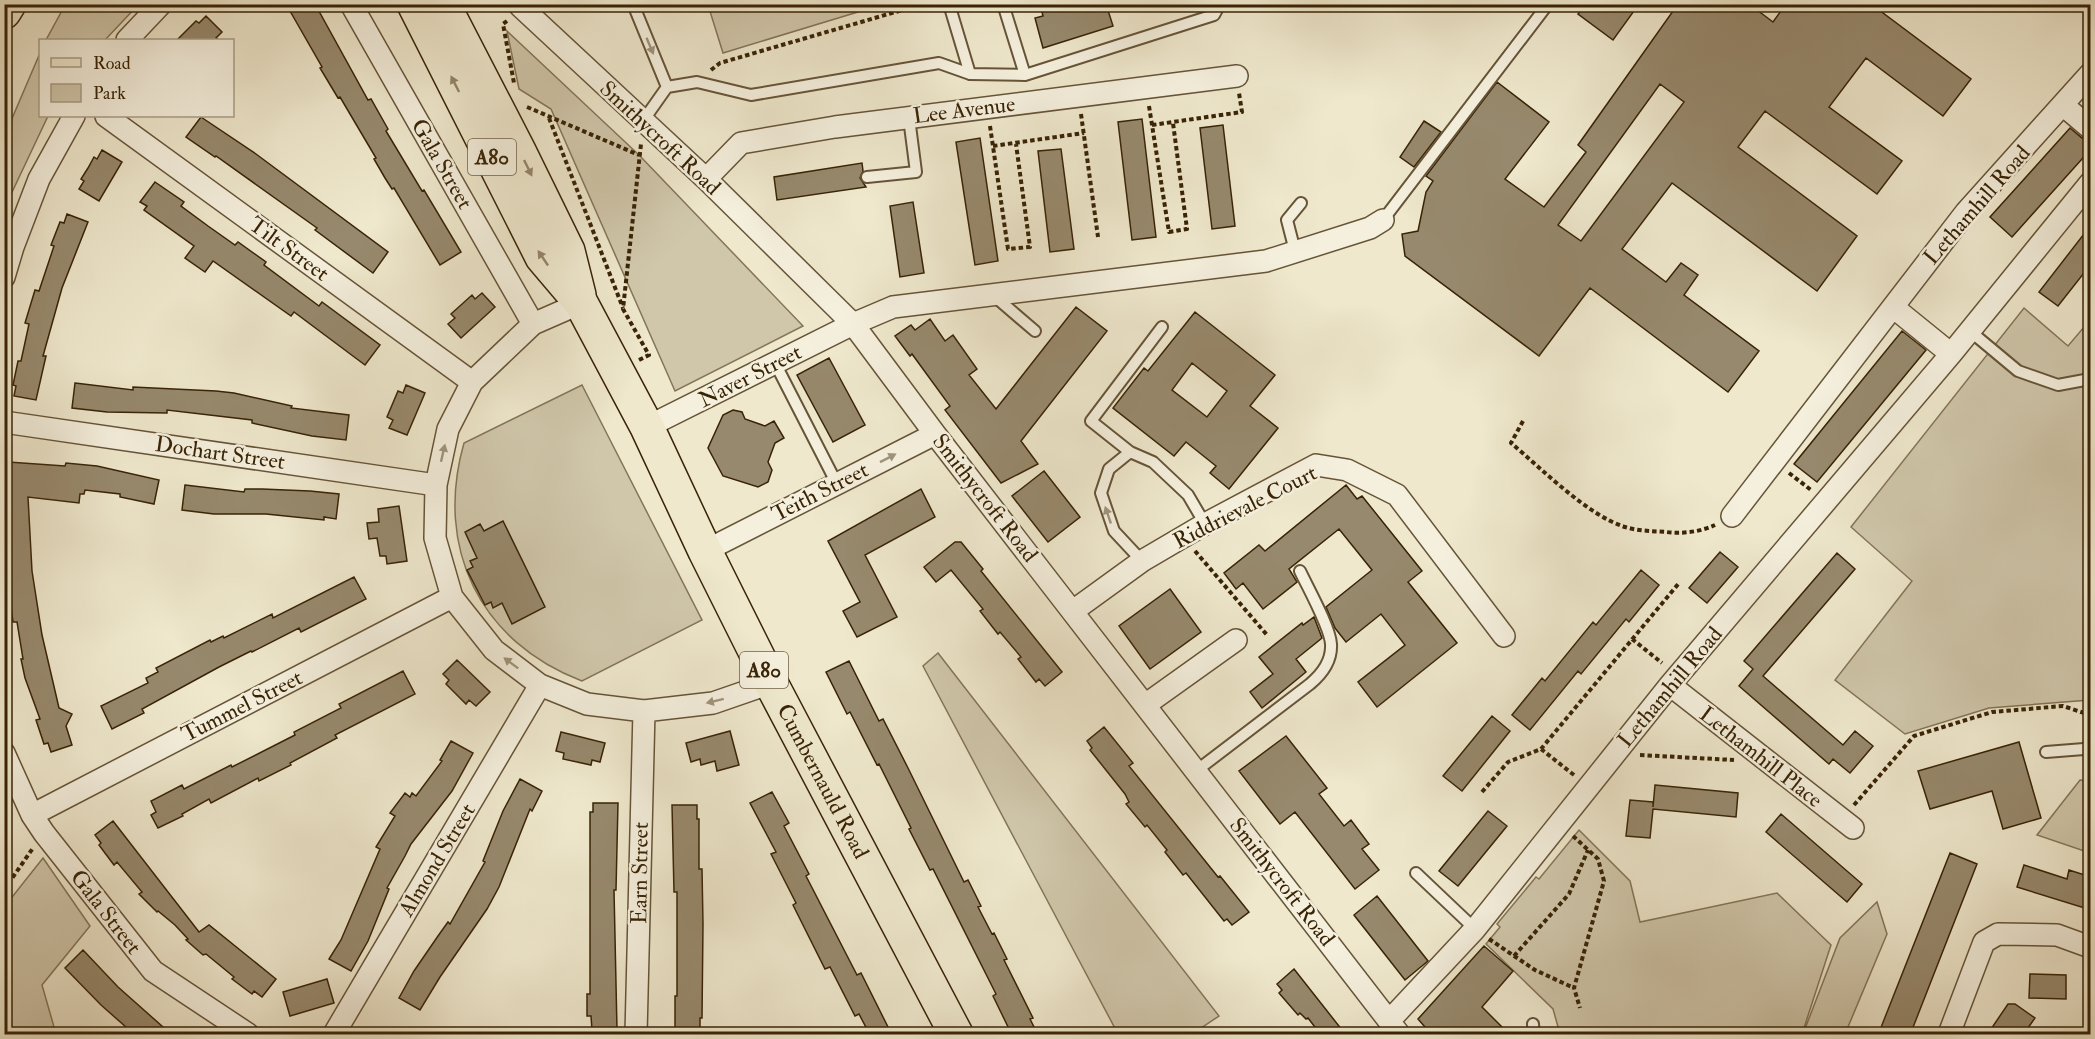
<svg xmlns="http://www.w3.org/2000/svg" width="2095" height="1039" font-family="'IM FELL Double Pica',serif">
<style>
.green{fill:#d0c7ab;stroke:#847558;stroke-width:1.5}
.building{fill:#97896d;stroke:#382305;stroke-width:1.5;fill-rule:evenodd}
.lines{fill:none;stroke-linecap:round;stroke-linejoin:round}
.service-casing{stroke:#665437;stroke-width:14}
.minor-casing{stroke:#665437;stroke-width:24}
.primary-casing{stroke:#382305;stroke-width:36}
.motorway-casing{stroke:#382305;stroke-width:36}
.path{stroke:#382305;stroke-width:4;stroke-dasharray:4.5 3;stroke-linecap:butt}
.service{stroke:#f5f0de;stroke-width:10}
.minor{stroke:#f5f0de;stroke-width:21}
.primary{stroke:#efe8cd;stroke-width:33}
.motorway{stroke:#efe8cd;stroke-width:33}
.oneway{fill:#a0947c}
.oneway2{fill:#948669}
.labels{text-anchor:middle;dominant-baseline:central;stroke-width:5;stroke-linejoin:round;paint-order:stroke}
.shield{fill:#f5f0de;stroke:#716046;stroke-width:1.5}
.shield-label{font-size:21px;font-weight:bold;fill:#382305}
.street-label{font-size:22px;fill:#382305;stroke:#f5f0de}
</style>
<rect width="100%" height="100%" fill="#efe8cd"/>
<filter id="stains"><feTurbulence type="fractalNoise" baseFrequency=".00333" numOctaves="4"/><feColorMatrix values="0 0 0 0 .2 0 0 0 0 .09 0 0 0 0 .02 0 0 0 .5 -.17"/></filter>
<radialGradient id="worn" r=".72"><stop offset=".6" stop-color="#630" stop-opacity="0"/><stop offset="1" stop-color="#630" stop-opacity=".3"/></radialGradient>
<path class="green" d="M65,5V4L138,5L105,40H46Z
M708,5V4L881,5L723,53Z
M507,31L639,155L803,326L675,391L551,109L519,89Z
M40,53V116H48L5,207V135Z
M2024,308L2068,346L2090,320V700L1989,708L1905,734L1835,680L1912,581L1851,527Z
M582,385L702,620L582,681C480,642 434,548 464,443Z
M938,653L1219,1016L1192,1034H1118L923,666Z
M2080,780L2090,781V853L2037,835Z
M1579,830L1630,881L1640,922L1777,893L1831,945L1802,1034H1560L1553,1009L1486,944L1500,927L1497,924L1536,877L1539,879Z
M43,858L90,926L42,985L56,1034H5V906Z
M1877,902L1887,934L1845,1034H1803L1840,938Z"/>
<path class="building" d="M286,4H315L368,100L371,99L388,129L386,131L422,191L424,190L461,252L440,265L394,188L392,189L385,178L374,159L376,158L340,97L338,98L320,68L322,67Z
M1040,4H1106L1113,26L1043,48L1035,18L1043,16Z
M1585,4H1625L1634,11L1613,40L1578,14Z
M1678,4H1749L1773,22L1786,4H1871L1971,79L1943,116L1866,58L1829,107L1902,161L1877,194L1765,111L1738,147L1857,236L1817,291L1672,183L1622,249L1666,282L1681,263L1698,275L1684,295L1759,351L1728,392L1590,288L1539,356L1405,256L1402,234L1418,231L1426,192L1433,181L1426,176L1497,82L1549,122L1505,179L1544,207L1586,152L1578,145ZM1660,84L1684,102L1581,241L1558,225Z
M206,16L222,32L216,38L219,40H177L196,21L199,23Z
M201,117L256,154L388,252L373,273L315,230L317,228L216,156L215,157L186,137Z
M1142,119L1156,237L1132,240L1118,122Z
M1424,121L1441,132L1414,167L1400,157Z
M1223,125L1235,226L1212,229L1200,128Z
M2070,128L2082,138L2091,140V149L2012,237L1990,217Z
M980,138L998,261L975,265L956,142Z
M1061,149L1074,249L1050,252L1038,151Z
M102,150L122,162L99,201L79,189L84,181L81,179L88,168L94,157L97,159Z
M862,163L863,171L860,178L866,187L777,200L774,177Z
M155,182L184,202L181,206L208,226L235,245L238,242L266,262L264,265L319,306L322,302L380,345L365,365L294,312L291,316L213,261L205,272L185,258L194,246L144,210L147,206L140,202Z
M913,202L924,273L900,277L890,206Z
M67,214L88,222L62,288L43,356H46L36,400L14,396L16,386L13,385L18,361H21L29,324L25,323L35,290L39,291L54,246L51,245L60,222L64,223Z
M2091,225V264L2058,306L2039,292Z
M482,293L495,307L461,338L448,324L455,318L451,314L472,295L475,299Z
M1076,307L1107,331L1021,441L1038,464L1001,483L945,410L950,406L912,354L910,356L895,336L911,325L915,330L930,319L945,341L953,335L977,369L969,375L996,409Z
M1195,312L1275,375L1250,406L1278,428L1229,489L1210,473L1216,466L1186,442L1174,456L1113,408L1144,368L1148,371ZM1192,363L1227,391L1207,417L1172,390Z
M1902,331L1926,350L1817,482L1794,464Z
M829,358L865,425L833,442L797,375Z
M75,383L133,390V387L216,391L234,393L292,406L291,408L349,415L346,440L312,436L252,423V420L167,410V413L107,412L72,408Z
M406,385L425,393L407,435L389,428L393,420L387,417L398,391L403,393Z
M733,410L742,412L745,419L765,426L774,421L784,438L775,443L768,462L772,470L768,482L758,487L723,476L708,448L723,415Z
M8,462L65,466L66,463L97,466L159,480L154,504L120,497V494L85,490L84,494H80L79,503L28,497L32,571L42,635L59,708L72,714L66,726L72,745L51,752L48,743L44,744L36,720L40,719L25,678L21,659H23L17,622H13L10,598L9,560H5L4,543L7,512L4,472H8Z
M1044,471L1080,517L1048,542L1012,496Z
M185,485L244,492L245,489H262L310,491L339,494L336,519L324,517V520L266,514H214L182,510Z
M1346,485L1357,499L1362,496L1422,571L1408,582L1457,643L1377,707L1358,682L1405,645L1381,614L1346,642L1335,628L1326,607L1372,570L1339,529L1289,569L1297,582L1263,609L1243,583L1236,589L1224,573L1259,545L1265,551Z
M921,489L935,517L865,555L897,617L857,637L843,611L860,602L828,541Z
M399,506L407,561L387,564L386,556H380L377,538L369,539L367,523L379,522L378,509Z
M503,521L545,607L512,624L502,603L493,608L491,602L485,605L467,570L473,567L470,561L477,558L465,532L480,524L484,531Z
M955,542H961L983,569L981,571L1062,672L1045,686L1039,679L1036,682L1018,659L1021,657L1000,632L998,634L980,611L983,609L951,570L936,582L924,567Z
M1720,552L1738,567L1707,603L1689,588Z
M1837,553L1855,569L1763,676L1843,745L1855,731L1873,746L1850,773L1833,759L1829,764L1739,686L1753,669L1744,661Z
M1641,570L1659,585L1629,622L1626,619L1581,674L1578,671L1530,730L1512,715L1542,678L1545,681L1593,622L1596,625Z
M354,577L366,599L301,632L299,628L252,652L251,651L219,667L142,709L144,713L112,729L101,706L148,683L146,678L158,672L156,668L210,640L211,642L223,636L224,638L272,614L273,618Z
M1170,589L1201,632L1150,669L1119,626Z
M1314,617L1322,638L1296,659L1306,672L1262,708L1250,692L1273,674L1259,657L1302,623L1303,625Z
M457,660L490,692L476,706L469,700L466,704L446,684L449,680L443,674Z
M849,661L879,721L883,719L908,768L964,882L968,880L981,906L978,907L992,934L994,933L1007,959L1004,960L1033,1018L1030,1019L1034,1027L1019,1035H1012L993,996L996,994L933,869L930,870L909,829L911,828L879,764L877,765L850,712L847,714L826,672Z
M403,671L415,694L335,735L337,738L290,763L291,765L259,781L258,778L211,803L209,799L182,814L183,816L158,828L151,815L156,812L151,801L182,785L184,789L231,765L232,767L295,735L294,732L341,708L339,704Z
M1492,716L1510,731L1462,791L1443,776Z
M1104,727L1133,763L1129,766L1218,877L1220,876L1249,912L1232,925L1227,919L1224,921L1186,873L1183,875L1165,852L1167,850L1147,825L1145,827L1126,804L1129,802L1125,794L1090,750L1092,748L1087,741Z
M730,731L739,765L717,771L715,761L701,765L700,759L691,762L686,743Z
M561,732L605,743L600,762L592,760L591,765L563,759L564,753L556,751Z
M1286,736L1327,788L1319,794L1344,826L1351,820L1369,844L1362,849L1379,870L1355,889L1295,812L1280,824L1239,771Z
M451,741L473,753L452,791L411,844L405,856L387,888L389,889L368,941L351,971L329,959L341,940L380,849L376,847L395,816L390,813L405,793L410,797L412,793L416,796L442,761L440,760Z
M2019,742L2041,818L2003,829L1992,791L1930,809L1918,771Z
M520,779L542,791L532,811L530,809L499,887L487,909L440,977L420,1010L399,998L414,971L438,936L448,922L450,924L485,862L483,861L503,811Z
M1655,785L1738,793L1736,817L1653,809L1650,838L1626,836L1630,800L1653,802V807Z
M772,792L789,823L784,826L809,874L806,876L857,975L861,973L892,1035H870L859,1014L855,1016L830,967L825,969L793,905L796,903L771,854L776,852L750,803Z
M593,803H618L616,890H614L617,1030H592L591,1016H587V994H590V812H593Z
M672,805H697V819H699V869H702L703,924L702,1018H700V1031H675V996H677V892H674Z
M1488,811L1507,826L1458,886L1439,871Z
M1781,814L1862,884L1847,902L1766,832Z
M113,821L199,932L209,925L276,979L262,997L254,991L252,994L232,979L234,977L217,963L206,954L203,955L186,940L188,939L175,925L158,911L157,912L139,894L142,892L117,862L114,865L99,845L101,843L95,835Z
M1950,853L1977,864L1910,1035H1878Z
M2024,865L2067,879L2069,870L2091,877V910L2017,887Z
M1377,896L1428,961L1405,980L1354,915Z
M1484,946L1513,971L1482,1007L1510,1035H1432L1418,1019Z
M83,950L118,987L172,1035H135L101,1005L65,968Z
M1294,969L1346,1035H1321L1308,1018L1306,1019L1300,1013L1298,1015L1279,993L1282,990L1277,984Z
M2030,974L2066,975V999L2029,998Z
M327,979L334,1003L290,1016L283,992Z
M2008,1004H2015L2035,1018L2023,1035H1987Z"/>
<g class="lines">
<g class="service-casing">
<path id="service" d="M633,4L667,87
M949,4L970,74
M1003,4L1025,75
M643,121L667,87L697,82L751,95L939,63L970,74L1025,75L1214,15L1220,4
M867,177L916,172L909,118
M1383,220L1548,4
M1295,251L1287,220L1301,203
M993,295L1035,331
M1970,331L2018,371L2058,385L2090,379
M775,363L837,484
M1130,452L1091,421L1162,327
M1142,561L1114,531L1101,493L1109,469L1130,452L1153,462L1188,495L1205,524
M2046,752L2084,749L2090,752
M1196,771L1310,684C1322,674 1332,660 1331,644C1330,627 1308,588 1300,571
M1416,873L1475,929
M1533,1024L1534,1034"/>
</g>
<g class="minor-casing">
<path id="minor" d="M351,4L533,324
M520,6L706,179L853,324L935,434L1399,1034
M127,40L161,4
M2064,106L2090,128
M106,116L472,382
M706,179L741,143L835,127L1237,76
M4,277L13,247L39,179L74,116
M581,303L533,324L472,382L448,429L436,485L435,538L452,597L494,650L540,685L587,704L644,711L713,703L771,683
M1893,307L1951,354
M4,422L436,485
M647,427L853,324L893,307L1266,261L1370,228L1383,220
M1732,516L1966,212L2090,74
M705,551L935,434
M1073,611L1142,561L1205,524L1316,465L1347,470L1397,495L1504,636
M1670,685L1853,828
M1145,705L1236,640
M4,753L32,815L44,833L153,971L248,1034
M32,815L452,597
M1389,1021L1475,929L1670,685L1951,354L2090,183
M334,1034L540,685
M636,1034L644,711
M1949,1034L1984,942L1998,934L2057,935L2090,947"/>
</g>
<g class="primary-casing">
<g id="primary">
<path id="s1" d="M414,4L542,257L581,303L647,427L705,551L771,683L956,1034"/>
<path d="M443,4L519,151L568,251L579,295"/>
</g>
</g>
<g class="motorway-casing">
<path id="motorway" d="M4,12L9,4"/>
</g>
<path class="path" d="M507,21L503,24L514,83
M711,70L720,63L923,4
M1149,106L1169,232L1187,229L1173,123
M527,107L639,155
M1081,114L1098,237
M549,118L623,308
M1152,125L1242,112L1239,93
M990,126L1008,249L1030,247L1016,144
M993,146L1084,133
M639,360L649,355L623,309L641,144
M1523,421L1511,443C1542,469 1587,515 1625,527C1638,531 1652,531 1666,532C1682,534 1700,532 1715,525
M1789,473L1811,490
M1195,551L1267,635
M1632,639L1662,663
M1541,749L1574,775
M1640,755L1734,760
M1482,792L1508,762L1541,749L1679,583
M1854,805L1914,736L1992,712L2063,706L2090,715
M1573,836L1598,859L1604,881L1574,988L1580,1008
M4,890L33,848
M1489,939L1535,970L1574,988
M1514,956L1569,894L1588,850"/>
<use href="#service" class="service"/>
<use href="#minor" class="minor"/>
<use href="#primary" class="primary"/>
<use href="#motorway" class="motorway"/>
</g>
<defs><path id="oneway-solid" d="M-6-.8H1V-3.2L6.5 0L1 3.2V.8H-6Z" transform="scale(1.5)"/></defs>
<g class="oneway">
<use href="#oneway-solid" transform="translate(650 46) rotate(67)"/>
<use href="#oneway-solid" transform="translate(443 453) rotate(-77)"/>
<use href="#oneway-solid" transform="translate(888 458) rotate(-27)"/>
<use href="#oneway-solid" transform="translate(1108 515) rotate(-109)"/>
<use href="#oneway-solid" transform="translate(511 663) rotate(-143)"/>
<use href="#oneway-solid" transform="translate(715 701) rotate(166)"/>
</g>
<g class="oneway2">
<use href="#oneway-solid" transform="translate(455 84) rotate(-117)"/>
<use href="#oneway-solid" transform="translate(528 168) rotate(64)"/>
<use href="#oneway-solid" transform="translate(543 258) rotate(-124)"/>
</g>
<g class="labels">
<g class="shield">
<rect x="468" y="139" width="48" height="36" rx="4.5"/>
<rect x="740" y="652" width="48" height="36" rx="4.5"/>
</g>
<g class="shield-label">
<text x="492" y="157">A80</text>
<text x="764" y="670">A80</text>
</g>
<g class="street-label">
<text transform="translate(964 110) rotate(-7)">Lee Avenue</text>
<text transform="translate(660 138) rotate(43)">Smithycroft Road</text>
<text transform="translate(442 164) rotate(60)">Gala Street</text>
<text transform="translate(1977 205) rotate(-49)">Lethamhill Road</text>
<text transform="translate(289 249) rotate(36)">Tilt Street</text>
<text transform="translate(750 376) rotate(-27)">Naver Street</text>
<text transform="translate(220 453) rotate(8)">Dochart Street</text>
<text transform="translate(820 492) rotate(-27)">Teith Street</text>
<text transform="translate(985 498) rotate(52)">Smithycroft Road</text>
<text transform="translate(1245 507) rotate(-27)">Riddrievale Court</text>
<text transform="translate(1670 687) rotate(-50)">Lethamhill Road</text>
<text transform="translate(242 706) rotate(-27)">Tummel Street</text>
<text transform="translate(1761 757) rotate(38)">Lethamhill Place</text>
<text stroke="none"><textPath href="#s1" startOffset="880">Cumbernauld Road</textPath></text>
<text transform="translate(437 860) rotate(-59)">Almond Street</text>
<text transform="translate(640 873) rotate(-89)">Earn Street</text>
<text transform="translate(1282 882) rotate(52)">Smithycroft Road</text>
<text transform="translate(106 912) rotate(52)">Gala Street</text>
</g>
</g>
<rect width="2095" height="1039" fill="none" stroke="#efe8cd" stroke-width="24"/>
<rect x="6" y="6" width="2083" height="1027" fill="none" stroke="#382305" stroke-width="3"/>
<rect x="12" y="12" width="2071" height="1015" fill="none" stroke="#382305" stroke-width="1.5"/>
<rect x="39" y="39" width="195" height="78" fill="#f5f0de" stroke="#a99e87" stroke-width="1.5"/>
<rect x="51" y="58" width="30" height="9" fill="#efe8cd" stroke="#a99e87" stroke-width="1.5"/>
<text x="93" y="69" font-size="18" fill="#382305">Road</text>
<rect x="51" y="84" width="30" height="18" fill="#d0c7ab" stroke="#a99e87" stroke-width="1.5"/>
<text x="93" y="99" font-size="18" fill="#382305">Park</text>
<rect width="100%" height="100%" filter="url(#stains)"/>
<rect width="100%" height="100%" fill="url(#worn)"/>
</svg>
